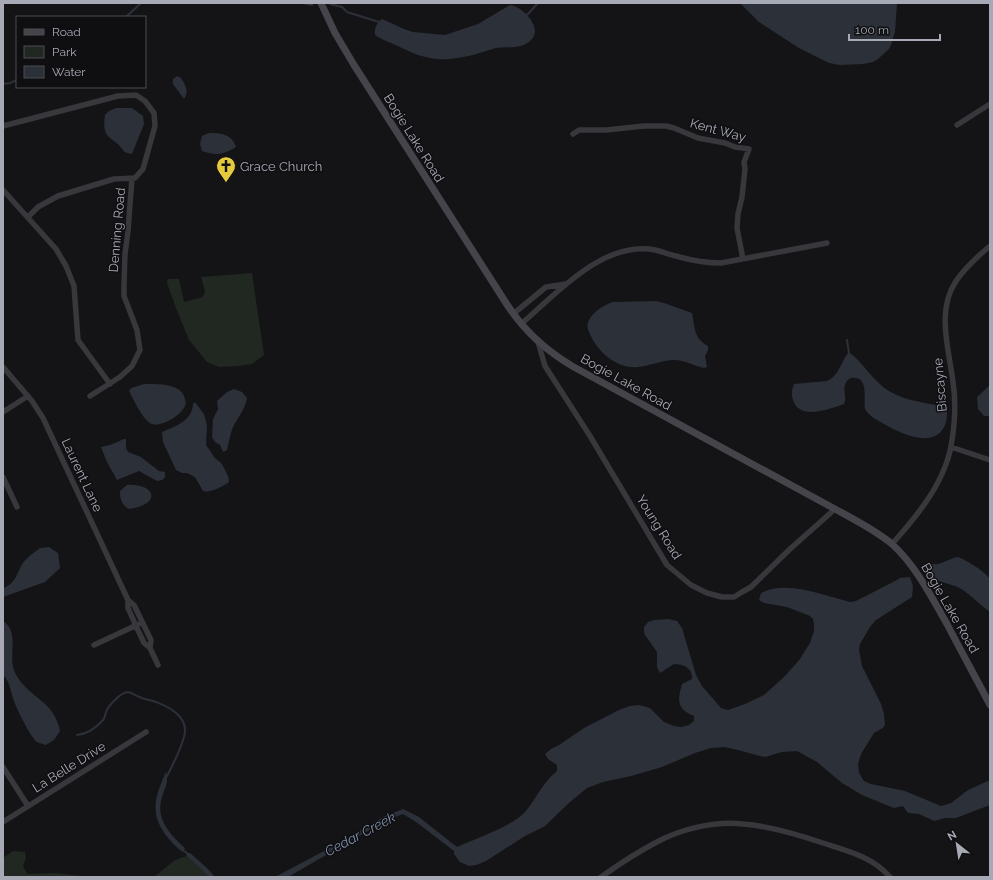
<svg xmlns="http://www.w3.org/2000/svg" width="993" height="880" font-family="Raleway,sans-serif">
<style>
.green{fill:#212822}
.water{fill:#2b3039}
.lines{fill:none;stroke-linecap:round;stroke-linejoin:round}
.stream{stroke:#2b3039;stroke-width:2}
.street{stroke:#37373c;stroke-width:5.5}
.secondary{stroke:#44444a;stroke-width:7}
.labels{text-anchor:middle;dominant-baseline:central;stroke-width:3;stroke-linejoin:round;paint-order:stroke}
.street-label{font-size:13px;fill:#a7a9b5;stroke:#0f0f11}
.poi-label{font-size:13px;fill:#a7a9b5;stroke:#0f0f11;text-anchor:start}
.water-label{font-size:14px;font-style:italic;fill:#8090ae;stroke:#0f0f11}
</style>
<rect width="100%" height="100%" fill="#141416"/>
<path class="green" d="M252,273L264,355L252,364L238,366L219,367L207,362L189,340L176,308L167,283L168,279H179L184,302L203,297L205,291L201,277Z
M13,851L25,852L26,858L23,866L27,874L55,873L90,877H3V858Z
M187,856L209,877H154L175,860Z"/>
<path class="water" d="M740,3H897L895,32L891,45L889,49L878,59L873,62L863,64L840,65L829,63L799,48L759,22Z
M510,5C522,6 544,28 531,40C521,50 508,46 496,48C488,50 481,53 473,55C442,62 428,61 400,47C392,43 382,40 375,35C374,29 377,22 382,19L404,29L413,32L445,35L478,24Z
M177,76L181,78C186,86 189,91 184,99L173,84V79Z
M116,108H132L143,116L144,124L132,154C124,153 124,151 119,145C116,142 112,140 109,137C103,132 104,122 105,115L109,111Z
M209,133C221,133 232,134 236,147C223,155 216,156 202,151L200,144L202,136Z
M656,301L664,303L692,313C695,326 693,338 708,346V350L705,356L707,367L704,368C694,366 685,360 674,360C662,360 650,366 638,367C620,369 602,356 593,340C590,334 585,327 589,320C594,311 604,305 613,302Z
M848,353H850C862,362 870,376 882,386C900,401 924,402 945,407C948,412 947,417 946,422C938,451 901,434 884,424C877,420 869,416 865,409C863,400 870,375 851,378C848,379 846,381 845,385C843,391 847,398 844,404C830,409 799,421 793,400C791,395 792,389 794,384L827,381C840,375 840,363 848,353Z
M144,384C157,384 182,383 185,399C186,402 186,405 184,408C179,416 162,427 152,424C143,421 134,400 129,391L131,388Z
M990,385V416H984L978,409L977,397Z
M234,389L242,392L247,398C245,410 238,417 233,427C230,434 229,442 227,450L223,452L220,445L215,442L212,437L213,419L218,409L217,401L227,392Z
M195,402L204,414L207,425L206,445L215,458L222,464L228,476L229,482C222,487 211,493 203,491L195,477L187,473H182L176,470L163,442L162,432C176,426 192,421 193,404Z
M124,439H126V448L128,452L141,457L159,471L165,472V477L162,480L157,481L139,471L117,480L107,462L101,447L110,445Z
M127,485C155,483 163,504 129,509C122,505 120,500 120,491Z
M49,547L58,553L60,568L45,582L3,597V588C16,584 17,572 23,563C27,557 35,552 40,548Z
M958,557C966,560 986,572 990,579V612C980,605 973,597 963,590C950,581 932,585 923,568L924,565C929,563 933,565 938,564C945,562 951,558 958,557Z
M910,577L913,586L912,597L876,620L870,627L860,644L859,650L862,666L881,704L884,714L885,725L883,728L874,733L861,754L858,764L859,773L864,781L871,784L905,791L941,806L951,803L968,790L990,780V805L956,818H945L934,821L919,814L908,813L903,806L894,808L862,795L842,783L817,762L797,751L782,752L765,757L760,756L738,750L724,747L711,748L695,753L662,767L631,776L603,782L587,788L570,802L545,826L525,836L486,861L476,865L469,866L460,862L454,854V851L416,822L403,814L387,820L288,877H275L339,843L385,816L403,809L419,817L457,847C476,838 511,827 525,812C536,799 543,782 557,771V765L548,759L545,754L551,749L559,745L584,728L619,710L630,706L639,705L650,708L664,722L674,726L681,727L689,725L694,721V716C677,709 677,701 682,684L692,679C693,668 683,664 674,664L660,673L657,667V652L645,635L644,631V627L648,622L654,620L668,619L677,621L682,628L696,675L702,686L721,708L728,710L745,704L764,695L784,677L800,659L810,643L814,631V624L813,619L810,616L787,607L764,603L759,600L761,593C788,580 821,595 850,602L856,601L895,581L900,578Z
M3,621C20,632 8,655 14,670C20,687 38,696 49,708C55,715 58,722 60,731L54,740L46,745C43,744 39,743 37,742C31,738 15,706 13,698C10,689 10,682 3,675Z
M166,772C169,782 165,788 162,797C155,819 170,834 185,848L183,852C178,849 173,844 169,839C149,816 154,798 166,772Z
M187,853H190L207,868L215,877H209L187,856L186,855Z"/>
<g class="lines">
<path class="stream" d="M303,3L312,5
M330,4L342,7L347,12L379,22
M527,15L538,3
M126,17L141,3
M3,84L10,83L17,80
M847,340L849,353
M77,735C87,734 96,728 103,720C105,718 105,715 106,712C108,706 121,692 128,692C133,693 139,698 145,699C159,702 186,712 185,731C185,740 172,767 167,776
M184,851L187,853"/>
<path class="street" d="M957,125L990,104
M3,126L118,96L136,95L145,101L154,113L155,126L143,169L135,178L114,179L58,196L38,207L28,217
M573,134L579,130H606L644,126H666L674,128L698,138L725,143L735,147L749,149L744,162L745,169L742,197L738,214L737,228L743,259
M3,190L56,249L66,266L74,286L78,340L110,384
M513,314L546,287L566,284
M521,324C555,295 600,244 649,249C659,250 667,254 676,256C690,260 706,263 721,263L827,243
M538,342L545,366L590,436L667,565L691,585L707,593L722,597H734L742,592L751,587L790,549L835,509
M3,367L32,401L43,418L128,600V608L136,626L144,643L150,648L158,665
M90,396L120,377L132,366L140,350L137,330L124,296V285L125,254L128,231L132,178
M3,412L28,396
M951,447L990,460
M3,477L17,507
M892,544C918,515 947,480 952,440C955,421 956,401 953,382C949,349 936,311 956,281C965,268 978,256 990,246
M128,600L134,605L151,640L150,648
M94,645L139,624
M3,767L28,806
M3,822L146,732
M601,877C618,865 636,853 655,843C680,829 714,821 743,824C769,826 799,835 823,843C848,851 873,857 890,877"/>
<path class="secondary" d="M321,3L335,33L354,65L506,303C523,330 545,350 572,366L835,509C855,520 875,530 892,544C916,566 931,596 947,624C961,651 976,678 990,705"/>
</g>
<defs>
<g id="church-pin" transform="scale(1)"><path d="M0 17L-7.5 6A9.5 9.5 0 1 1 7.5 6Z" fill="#e5ca3d" stroke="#0f0f11"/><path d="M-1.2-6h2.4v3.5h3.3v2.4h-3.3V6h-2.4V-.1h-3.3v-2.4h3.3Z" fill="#111"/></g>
</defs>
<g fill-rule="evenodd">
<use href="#church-pin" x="226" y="166"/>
</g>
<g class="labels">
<g class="street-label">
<text transform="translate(718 130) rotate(15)">Kent Way</text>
<text transform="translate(414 138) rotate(58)">Bogie Lake Road</text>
<text transform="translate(117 230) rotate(-85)">Denning Road</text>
<text transform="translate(626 382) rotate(29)">Bogie Lake Road</text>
<text transform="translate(940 385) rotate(-95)">Biscayne</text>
<text transform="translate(82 475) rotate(65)">Laurent Lane</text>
<text transform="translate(659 527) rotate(58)">Young Road</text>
<text transform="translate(950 608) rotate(60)">Bogie Lake Road</text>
<text transform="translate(69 767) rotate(-32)">La Belle Drive</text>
</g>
<g class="poi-label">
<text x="240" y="166">Grace Church</text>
</g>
<g class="water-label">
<text transform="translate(360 834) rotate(-28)">Cedar Creek</text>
</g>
</g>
<rect width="993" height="880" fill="none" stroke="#a7a9b5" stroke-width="8"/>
<rect x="16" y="16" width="130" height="72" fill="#0f0f11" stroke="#4c4d53"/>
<rect x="24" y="29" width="20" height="6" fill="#44444a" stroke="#4c4d53"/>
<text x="52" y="36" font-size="12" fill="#a7a9b5">Road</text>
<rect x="24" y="46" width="20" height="12" fill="#212822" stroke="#4c4d53"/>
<text x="52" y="56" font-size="12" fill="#a7a9b5">Park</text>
<rect x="24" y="66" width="20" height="12" fill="#2b3039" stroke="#4c4d53"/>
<text x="52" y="76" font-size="12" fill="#a7a9b5">Water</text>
<g transform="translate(957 844) rotate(330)" stroke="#0f0f11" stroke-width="3" paint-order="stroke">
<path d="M0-3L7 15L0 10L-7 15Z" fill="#a7a9b5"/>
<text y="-6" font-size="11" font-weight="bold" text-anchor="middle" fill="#a7a9b5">N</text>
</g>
<path d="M849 34v6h91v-6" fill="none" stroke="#a7a9b5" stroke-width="2"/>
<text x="855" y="34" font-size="12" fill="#a7a9b5" stroke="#0f0f11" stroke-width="3" paint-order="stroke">100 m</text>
</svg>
